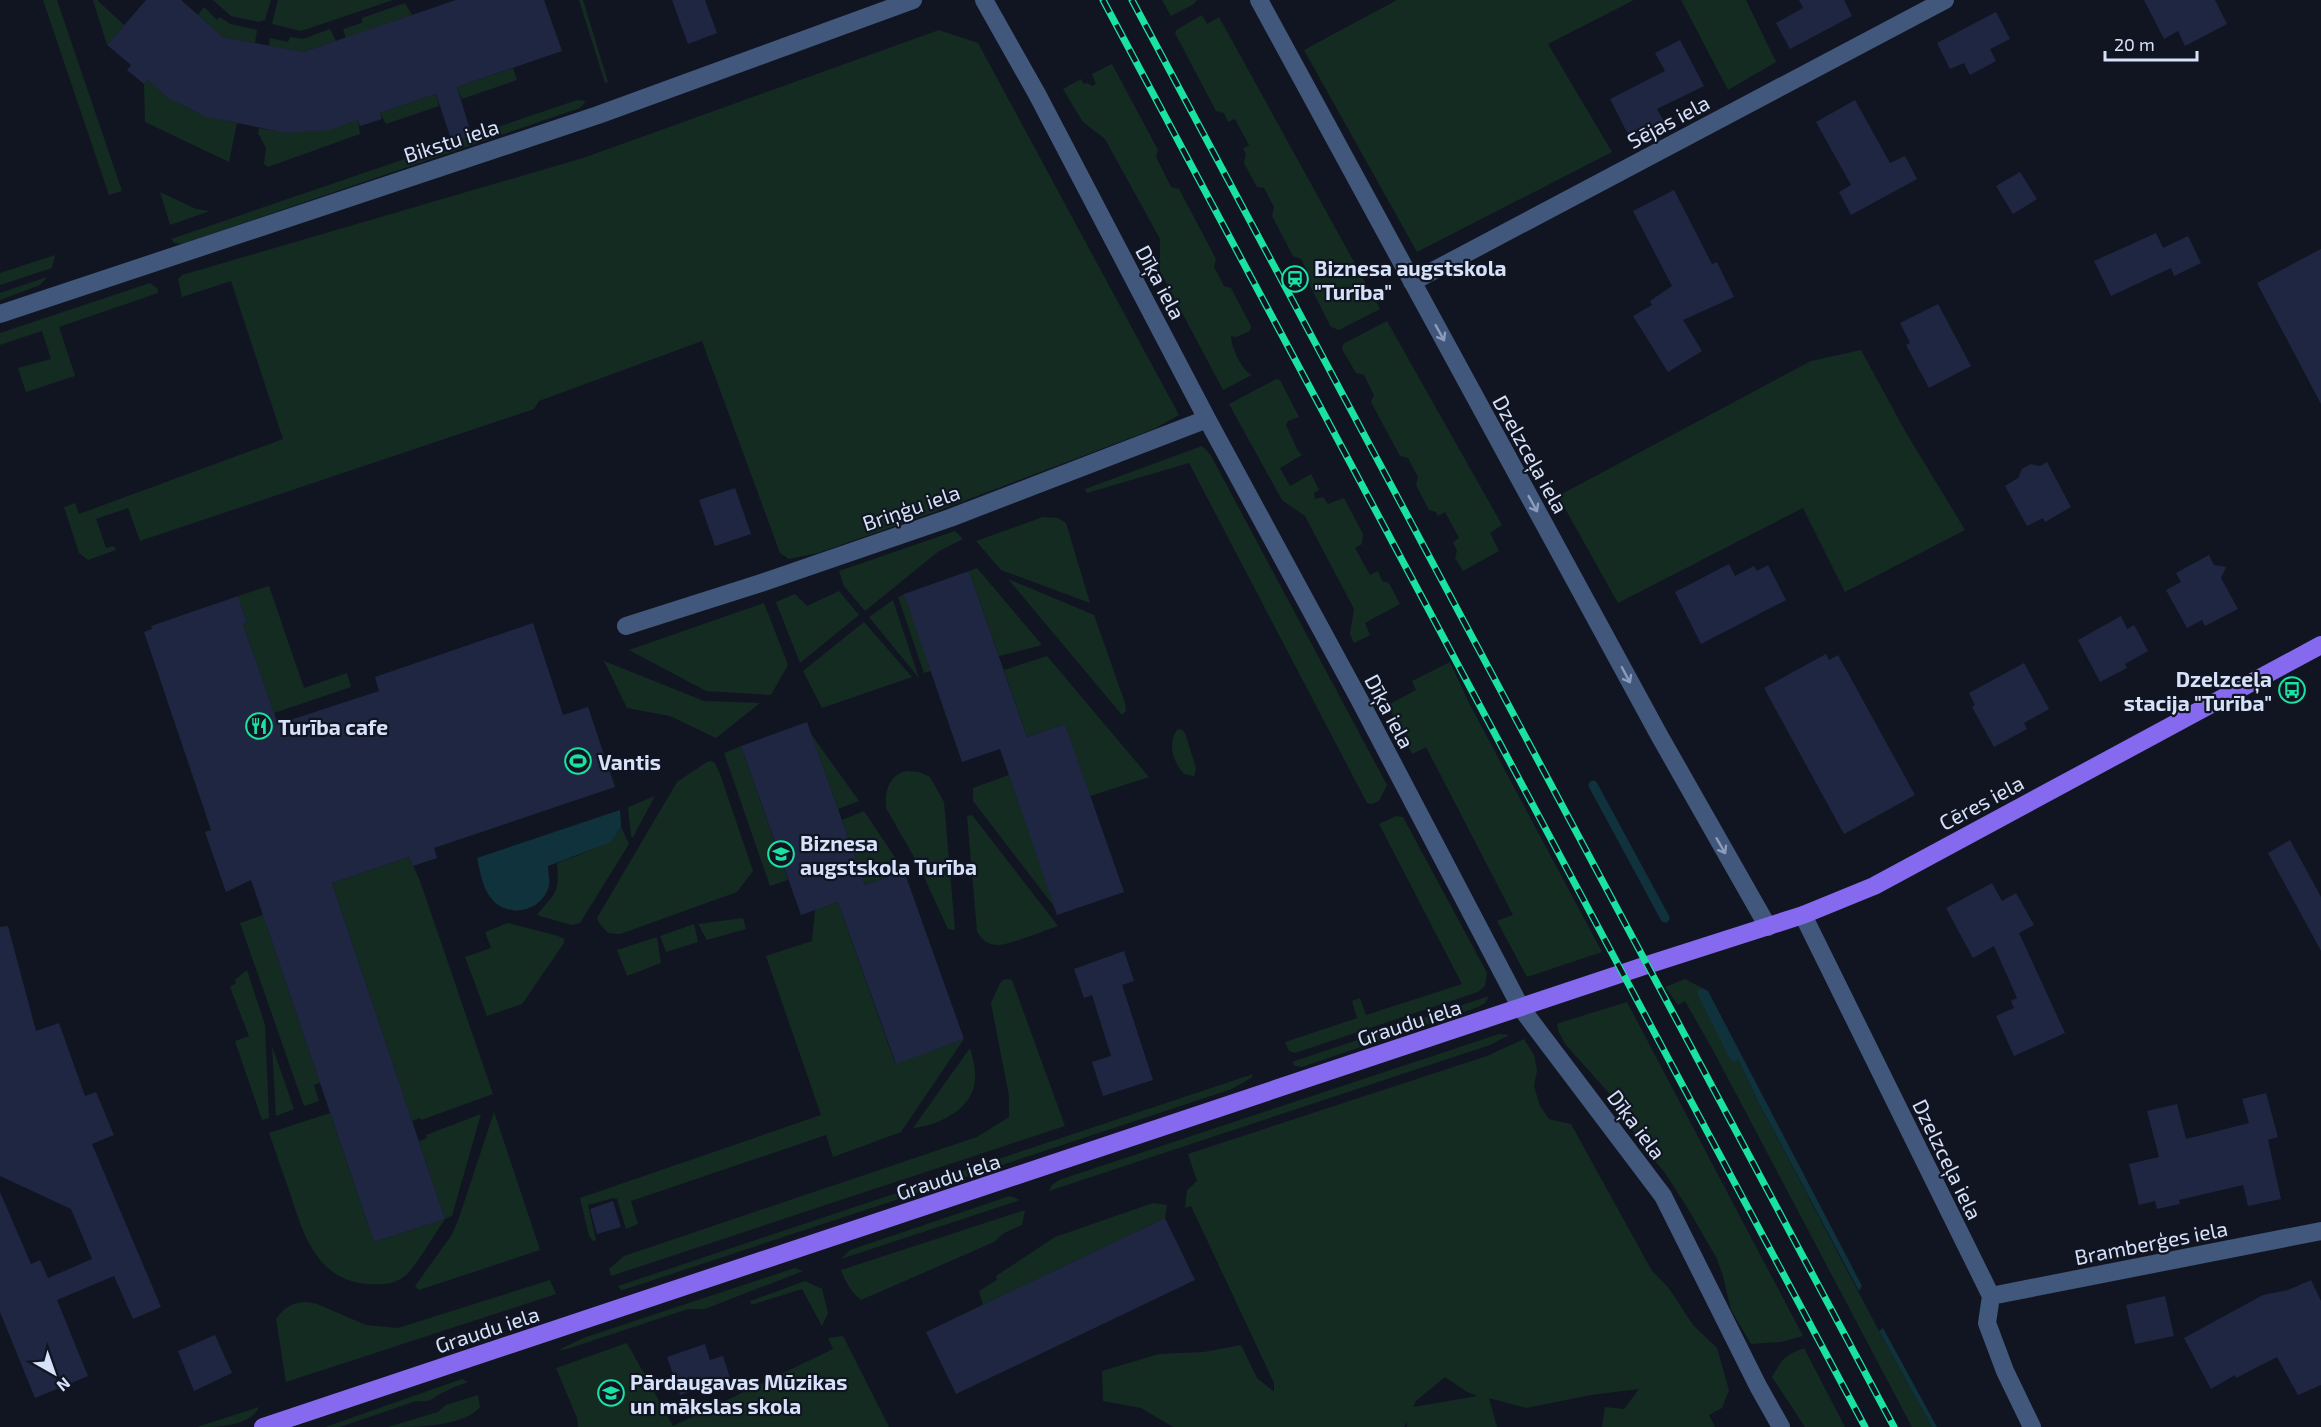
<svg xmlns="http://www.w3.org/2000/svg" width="2321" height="1427" font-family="'Exo 2',sans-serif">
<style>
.green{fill:#142b21;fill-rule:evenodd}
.water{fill:#0f323c}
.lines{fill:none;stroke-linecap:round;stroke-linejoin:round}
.stream{stroke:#0f323c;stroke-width:9}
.building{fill:#1f2641}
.minor{stroke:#41577c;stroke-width:18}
.major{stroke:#8569ee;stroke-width:18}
.rail-casing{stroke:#1ae3a2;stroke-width:7}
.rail{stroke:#111522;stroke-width:4.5;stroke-dasharray:14;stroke-linecap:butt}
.oneway{stroke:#8c9cbb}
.labels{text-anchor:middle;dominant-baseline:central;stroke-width:4.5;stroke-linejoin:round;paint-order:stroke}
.street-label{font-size:21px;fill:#d6e1fa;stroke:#111522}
.poi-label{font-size:21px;font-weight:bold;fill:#d6e1fa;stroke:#111522;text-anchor:start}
</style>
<rect width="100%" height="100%" fill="#111522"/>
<path class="green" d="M43,0H57L122,191L109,195Z
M93,0H97L124,25L107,45Z
M213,0H271L265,20L259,22L231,16Z
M278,0H393L301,31L272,24Z
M579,0H583L608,82L605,83Z
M1162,0H1197L1194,4L1171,16Z
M1397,0H1634L1548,44L1612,152L1417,252L1304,50Z
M1681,0H1746L1776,62L1728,90Z
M405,3L412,15L346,38L343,29L362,23V18Z
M204,7L217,20L220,17L230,24L257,30L255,43L223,37L198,15Z
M1202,15L1207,24L1219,17L1380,309L1339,330L1331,327L1310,286L1311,278L1301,259L1293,256L1272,216L1274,207L1264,188L1257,187L1244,163L1246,154L1243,149L1249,145L1235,119L1228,122L1224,113L1216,111L1175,33L1176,30Z
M330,29L336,41L303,52L269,46L270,38L288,42L290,37L303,39Z
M939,30L978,43L1179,415L1154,429L935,512L818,553L789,559L780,553L702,341L539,401L534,409L140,541L128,508L96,519L106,548L114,546L116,550L88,560L79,553L64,507L75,503L79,514L283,439L231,281L182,297L178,279L182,275L583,158Z
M1112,64L1158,150L1156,157L1171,187L1179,189L1216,259L1214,267L1224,286L1231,288L1251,326L1250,331L1236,337L1231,336C1231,347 1242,371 1252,375L1223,390L1160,271V239L1105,139L1083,122L1063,89L1081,79L1084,84L1087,83L1092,86L1096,84L1092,74Z
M513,68L517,80L462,99L457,87Z
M148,80C176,105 201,116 237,123L229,162L145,122L144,84Z
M436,94L439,106L386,124L380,113Z
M577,100L586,101L580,108L182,244L174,243L171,239Z
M358,120L360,134L268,167L264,164L266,148L258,133L259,128C296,135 323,132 358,120Z
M160,192L196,209L210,211L170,225Z
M55,255L52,268L0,285V273Z
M47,277L40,285L0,300V293Z
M150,283L158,289V293L59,327L75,376L26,392L18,368L51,359L42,331L0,345V333Z
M1387,321L1502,525L1490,533L1499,551L1463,571L1455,558L1457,551L1453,542L1459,538L1445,512L1438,516L1436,512L1429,510L1416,485L1418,477L1408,458L1400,456L1371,402L1374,395L1364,375L1356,373L1342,349L1343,344Z
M1861,350L1905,431L1965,530L1845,592L1803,508L1618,603L1558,496L1811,361Z
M1276,379L1280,380L1299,417L1288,421L1286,425L1298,451L1302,455L1280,468L1290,486L1311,474L1319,490L1314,493L1315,499L1323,497L1328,504L1344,498L1363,534L1362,544L1355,548L1370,575L1378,571L1382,581L1389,583L1400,604L1365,623L1370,635L1354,643L1350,634L1354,609L1305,516L1282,500L1229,404Z
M1202,446L1210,454L1387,785L1379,801L1372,804L1367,803L1189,463L1087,493L1085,489Z
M1043,517L1058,518L1066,523L1090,603L1001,570L976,541Z
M955,531L963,539L939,551L865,611L844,586L839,571Z
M977,568L1042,645L999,656L969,571Z
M1008,579L1094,615L1125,703L1126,711L1122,715Z
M269,586L304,688L347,673L351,687L274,713L243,624L247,623L238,596Z
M839,591L859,615L800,663L776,602L795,594L807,606Z
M905,594L931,671L924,673L898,597Z
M893,600L919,678L869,617Z
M764,603L788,665L771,695L706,691L629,650Z
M864,622L912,677L822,708L803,671Z
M1047,656L1149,777L1090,796L1065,724L1027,737L1004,670Z
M604,661L704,701L760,703L716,738L670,716L627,708Z
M1450,662L1469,703L1602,952L1527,977L1497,921L1513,915L1426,747L1412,754L1388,705L1416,690L1412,681Z
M1181,729L1185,733L1196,768L1194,776L1184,774C1173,762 1167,744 1177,730Z
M811,734L859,801L838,809Z
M741,746L788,880L770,886L724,753Z
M711,761L715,763L720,774L753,871L737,892L620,934L608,933L599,923L597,918L677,782L707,762Z
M907,771L919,772L930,777L944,802L955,930L948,929L918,864L886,808C885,792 888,775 907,771Z
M1009,775L1056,909L973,801V788Z
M655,796L633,837L631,836L628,807Z
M864,811L904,871L865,885L842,820Z
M972,815L1058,926C1045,930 1008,946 996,945C987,944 981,939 977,931L967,816Z
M1396,816L1403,817L1487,973L1485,986L1478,992L1295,1053L1289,1051L1285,1042L1357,1018L1352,1001L1360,998L1366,1015L1462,984L1379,824Z
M621,827L629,844L580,923L571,925L537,915C555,893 560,894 557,863C575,856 613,845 621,827Z
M409,857L420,881L493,1094L421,1120L420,1118L412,1121L332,883Z
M838,902L895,1063L964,1039L901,1132L833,1157L826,1135L631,1201L638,1224L626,1229L617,1199L613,1198L588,1205L596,1240L593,1241L589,1236L580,1198L821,1115L766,956L812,941L815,910Z
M263,915L320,1083L314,1085L319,1101L304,1106L240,923Z
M743,918L746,929L707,940L698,924Z
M508,923L558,936L564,939V943L522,1004L487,1016L465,957L491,948L485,932Z
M694,924L698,942L666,952L660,936Z
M657,937L661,963L627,976L617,950Z
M247,970L265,1025L269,1118L262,1120L235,1041L249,1036L230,987L236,983L235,980Z
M1005,979L1012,980L1065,1126L611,1276L609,1269L624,1256L977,1137L1009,1117V1096L991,1003L1000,983Z
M1685,979L1704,989L1759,1103L1879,1331L1932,1427H1912L1714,1052L1685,1001L1678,1005L1665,987Z
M1489,996L1485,1003L1478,1007L1302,1067L1295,1066L1292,1062Z
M1627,1002L1803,1336L1781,1342L1751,1344L1731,1310L1723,1276L1716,1257L1687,1207L1665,1173L1640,1143L1618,1103L1565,1044L1558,1030L1557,1025L1559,1023Z
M1499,1034L1509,1035L1490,1045L1049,1191L1052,1185L1059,1180Z
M1524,1039L1534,1055L1537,1071L1534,1086L1540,1106L1549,1119L1571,1124L1652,1271L1668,1287L1693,1325L1717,1348L1729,1390L1722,1408L1709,1415L1715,1427H1602L1605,1407L1624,1409L1639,1389L1591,1395L1526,1408L1489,1398L1497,1427H1407V1422L1404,1427H1173L1141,1408L1103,1401L1102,1371L1159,1354L1204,1352L1241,1345L1257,1378L1274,1392V1383L1191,1206L1185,1208L1187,1190L1197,1181L1188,1154L1487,1056ZM1445,1377L1467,1392L1478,1396L1413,1407L1416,1401Z
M272,1046L294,1109L276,1116Z
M970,1048C973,1059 976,1069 975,1080C973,1109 938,1126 913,1128Z
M1253,1074L1251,1078L1232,1089L626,1289L621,1290L618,1286Z
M494,1112L540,1250L419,1290L415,1286L451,1236L458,1221Z
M330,1113L374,1242L445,1219L419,1141L427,1138L426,1135L481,1114L452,1216L445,1219C435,1233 417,1265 406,1275C395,1285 381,1285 367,1284C317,1280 303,1234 290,1193C283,1173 276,1153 269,1133Z
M1010,1196L1020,1200L841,1259L850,1250Z
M1153,1203L1167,1205L1165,1218L983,1305L979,1291L997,1280L996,1276L1055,1237Z
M1025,1210L1022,1225L1004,1233L994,1242L861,1300C850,1291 846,1283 841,1270Z
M795,1268L803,1271L705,1309H688L567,1349L558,1350L586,1337Z
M550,1280L556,1294L286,1382L276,1319C286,1304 300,1299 317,1304L366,1325L398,1328Z
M805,1281L822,1289L828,1313L822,1326L802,1289L751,1305L750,1301Z
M843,1336L889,1427H578L577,1418L556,1368L627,1343L673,1426L833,1349L828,1338Z
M1804,1348L1845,1427H1805L1772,1377C1782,1360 1784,1355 1804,1348Z
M462,1379L468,1382C460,1385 451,1388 444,1392C431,1398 432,1403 416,1401L340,1427H325Z
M478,1395L480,1407C464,1427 415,1427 388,1427L438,1412L446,1405Z
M259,1407C250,1427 215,1427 197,1427Z"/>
<path class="water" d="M620,810L621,827L611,842L548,866C548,874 551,882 548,889C539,913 506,918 491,898C482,887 480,871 477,858Z
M1704,989L1708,991L1862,1286L1859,1291L1759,1103Z
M1883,1328L1937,1427H1932L1879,1331Z"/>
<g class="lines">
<path class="stream" d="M1593,785L1665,918
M1702,993L1734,1057"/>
</g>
<path class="building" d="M146,0H181L223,37L303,52L456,0H544L562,51L457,87L472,136L452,142L436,94L380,113L382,119L360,126L358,120L329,130L287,133L207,117L168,98L148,80L144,84L127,70L131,65L107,45Z
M672,0H705L717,33L688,44Z
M1799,0H1844L1852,16L1790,49L1776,23L1803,8Z
M2144,0H2215L2227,24L2185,46L2178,31L2164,39Z
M1996,12L2010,39L1990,49L1996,61L1970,75L1964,63L1950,69L1937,43Z
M1680,40L1704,86L1657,109L1666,125L1632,142L1610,99L1665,71L1655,53Z
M1855,100L1890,163L1905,156L1917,179L1851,215L1839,192L1851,185L1816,122Z
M2020,172L2037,199L2013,214L1996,186Z
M1674,190L1712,264L1717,262L1734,297L1683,320L1702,351L1668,372L1633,316L1652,305L1650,301L1672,286L1633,211Z
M2156,233L2163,248L2188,236L2201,263L2174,276L2171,268L2111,296L2094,261Z
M2321,249V404L2257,283Z
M1938,304L1971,366L1929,388L1906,345L1910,343L1900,323Z
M2047,462L2071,507L2045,522L2043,518L2027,526L2005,486L2018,478L2022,469L2031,464L2040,466Z
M735,488L751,534L715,546L699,500Z
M2209,555L2214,565L2226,567L2221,578L2238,609L2205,626L2202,620L2187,628L2166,590L2181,582L2176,573Z
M1729,564L1735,576L1754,566L1757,571L1768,565L1786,600L1701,644L1675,592Z
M969,571L1027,737L1065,724L1124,892L1057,915L1000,749L962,762L904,594Z
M238,596L247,623L243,624L278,724L379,691L375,677L533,623L563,715L588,707L615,787L434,848L437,858L413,866L409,857L332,883L445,1219L374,1242L251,880L226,892L205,832L211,830L144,632L152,629L151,626Z
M2121,616L2127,629L2134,625L2148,651L2125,664L2127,668L2100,682L2078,640Z
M1826,654L1829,660L1838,655L1915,795L1844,834L1764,688Z
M2024,663L2049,709L2024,723L2027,729L1994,747L1972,707L1975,705L1969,693Z
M807,722L865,885L904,871L964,1039L896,1064L838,902L801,915L741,746Z
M2290,840L2321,897V951L2268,853Z
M1992,883L2002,901L2016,893L2034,925L2019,933L2065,1033L2014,1056L1996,1016L2014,1008L2011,1001L2017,998L1994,946L1973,958L1946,908Z
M8,926L36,1031L59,1023L85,1096L96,1092L114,1135L92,1144L161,1307L133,1319L114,1276L57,1300L88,1376L35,1398L0,1312V1192L31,1264L40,1260L48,1278L92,1259L71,1209L0,1176V927Z
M1124,951L1134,981L1122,985L1153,1080L1103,1096L1092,1062L1111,1056L1092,995L1084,998L1074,969Z
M2266,1093L2278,1137L2268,1140L2281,1199L2248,1206L2243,1185L2179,1200L2180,1204L2157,1209L2155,1201L2139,1205L2129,1164L2159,1157L2147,1111L2177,1104L2186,1139L2249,1123L2242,1099Z
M613,1201L621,1227L597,1234L590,1209Z
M1165,1218L1195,1280L956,1394L926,1332Z
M2311,1280L2321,1301V1385L2298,1395L2277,1357L2236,1378L2235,1375L2211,1389L2184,1338L2263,1295L2288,1290Z
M2165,1296L2174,1336L2135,1344L2126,1305Z
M215,1335L232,1373L194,1391L178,1351Z
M705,1344L710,1360L723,1356L730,1378L680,1395L667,1357Z"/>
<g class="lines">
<path class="minor" d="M984,0L1037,94L1207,419L1359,699L1521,1008L1663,1196L1758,1386L1781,1427
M1259,0L1659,735L1768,927
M1412,282L1945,0
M0,314L598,115L913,0
M626,626L761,583L950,518L1207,419
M1803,915L1991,1296L1987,1323L2005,1371L2032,1427
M1991,1296L2321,1231"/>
<path class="major" d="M263,1427L1647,965L1803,915L1874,886L2321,645"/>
<g class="rail-casing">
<path id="rail" d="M1103,0L1865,1427
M1132,0L1894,1427"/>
</g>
<use href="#rail" class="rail"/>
</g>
<defs><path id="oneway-shaft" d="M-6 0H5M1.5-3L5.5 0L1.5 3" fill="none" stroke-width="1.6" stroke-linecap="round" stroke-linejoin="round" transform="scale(1.5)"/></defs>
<g class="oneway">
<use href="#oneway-shaft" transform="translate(1440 333) rotate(61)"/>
<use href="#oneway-shaft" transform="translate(1533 504) rotate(61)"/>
<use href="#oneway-shaft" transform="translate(1626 675) rotate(62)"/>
<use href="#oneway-shaft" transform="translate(1721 846) rotate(60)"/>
</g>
<defs>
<g id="station-ring" transform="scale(1.35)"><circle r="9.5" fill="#111522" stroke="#1ae3a2" stroke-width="1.5"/><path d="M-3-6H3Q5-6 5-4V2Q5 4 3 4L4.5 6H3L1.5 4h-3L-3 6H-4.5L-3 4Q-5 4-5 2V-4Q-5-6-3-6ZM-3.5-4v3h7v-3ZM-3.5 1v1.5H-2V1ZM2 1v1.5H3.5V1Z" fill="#1ae3a2"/></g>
<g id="bus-ring" transform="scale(1.35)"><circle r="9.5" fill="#111522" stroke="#1ae3a2" stroke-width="1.5"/><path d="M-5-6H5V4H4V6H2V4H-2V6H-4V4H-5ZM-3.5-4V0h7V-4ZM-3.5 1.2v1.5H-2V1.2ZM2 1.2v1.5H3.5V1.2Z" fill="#1ae3a2"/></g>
<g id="restaurant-ring" transform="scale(1.35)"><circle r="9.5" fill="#111522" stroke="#1ae3a2" stroke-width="1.5"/><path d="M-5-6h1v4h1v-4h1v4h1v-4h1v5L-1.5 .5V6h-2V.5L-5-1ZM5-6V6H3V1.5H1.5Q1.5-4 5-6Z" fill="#1ae3a2"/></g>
<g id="stadium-ring" transform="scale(1.35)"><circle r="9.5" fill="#111522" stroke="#1ae3a2" stroke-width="1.5"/><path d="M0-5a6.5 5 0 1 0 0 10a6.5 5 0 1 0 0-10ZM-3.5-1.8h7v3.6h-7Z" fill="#1ae3a2"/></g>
<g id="university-ring" transform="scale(1.35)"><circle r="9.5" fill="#111522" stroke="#1ae3a2" stroke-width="1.5"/><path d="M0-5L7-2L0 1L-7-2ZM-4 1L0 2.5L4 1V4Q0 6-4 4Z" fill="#1ae3a2"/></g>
<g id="school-ring" transform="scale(1.35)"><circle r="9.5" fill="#111522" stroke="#1ae3a2" stroke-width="1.5"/><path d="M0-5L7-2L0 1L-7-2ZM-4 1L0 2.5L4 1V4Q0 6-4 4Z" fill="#1ae3a2"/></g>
</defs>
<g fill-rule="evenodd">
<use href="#station-ring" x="1295" y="279"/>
<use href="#bus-ring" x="2292" y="690"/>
<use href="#restaurant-ring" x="259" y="726"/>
<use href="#stadium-ring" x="578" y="761"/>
<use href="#university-ring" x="781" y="854"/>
<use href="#school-ring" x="611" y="1393"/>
</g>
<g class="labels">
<g class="street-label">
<text transform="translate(1668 121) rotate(-28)">Sējas iela</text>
<text transform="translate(451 140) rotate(-18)">Bikstu iela</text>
<text transform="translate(1161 282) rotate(62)">Dīķa iela</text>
<text transform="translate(1531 454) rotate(61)">Dzelzceļa iela</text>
<text transform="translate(911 507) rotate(-19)">Briņģu iela</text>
<text transform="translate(1390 711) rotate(62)">Dīķa iela</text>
<text transform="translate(1981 802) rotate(-28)">Cēres iela</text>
<text transform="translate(1409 1022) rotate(-18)">Graudu iela</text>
<text transform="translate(1637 1124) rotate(53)">Dīķa iela</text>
<text transform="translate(1948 1159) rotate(64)">Dzelzceļa iela</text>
<text transform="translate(948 1176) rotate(-18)">Graudu iela</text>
<text transform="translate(2151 1242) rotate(-11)">Bramberģes iela</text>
<text transform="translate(487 1329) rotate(-18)">Graudu iela</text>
</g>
<g class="poi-label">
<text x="1314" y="267">Biznesa augstskola<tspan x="1314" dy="24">"Turība"</tspan></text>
<text x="2272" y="678" text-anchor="end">Dzelzceļa<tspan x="2272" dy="24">stacija "Turība"</tspan></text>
<text x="278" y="726">Turība cafe</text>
<text x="598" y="761">Vantis</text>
<text x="800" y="842">Biznesa<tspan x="800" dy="24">augstskola Turība</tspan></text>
<text x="630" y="1381">Pārdaugavas Mūzikas<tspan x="630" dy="24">un mākslas skola</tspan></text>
</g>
</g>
<g transform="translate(54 1373) rotate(140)" stroke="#111522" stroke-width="4.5" paint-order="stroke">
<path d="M0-4.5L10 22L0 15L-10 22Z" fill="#d6e1fa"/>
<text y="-9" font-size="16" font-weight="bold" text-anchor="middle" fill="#d6e1fa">N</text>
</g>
<path d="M2105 51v9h92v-9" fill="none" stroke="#d6e1fa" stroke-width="3"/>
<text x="2114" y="51" font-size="18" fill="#d6e1fa" stroke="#111522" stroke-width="4.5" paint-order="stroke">20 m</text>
</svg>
